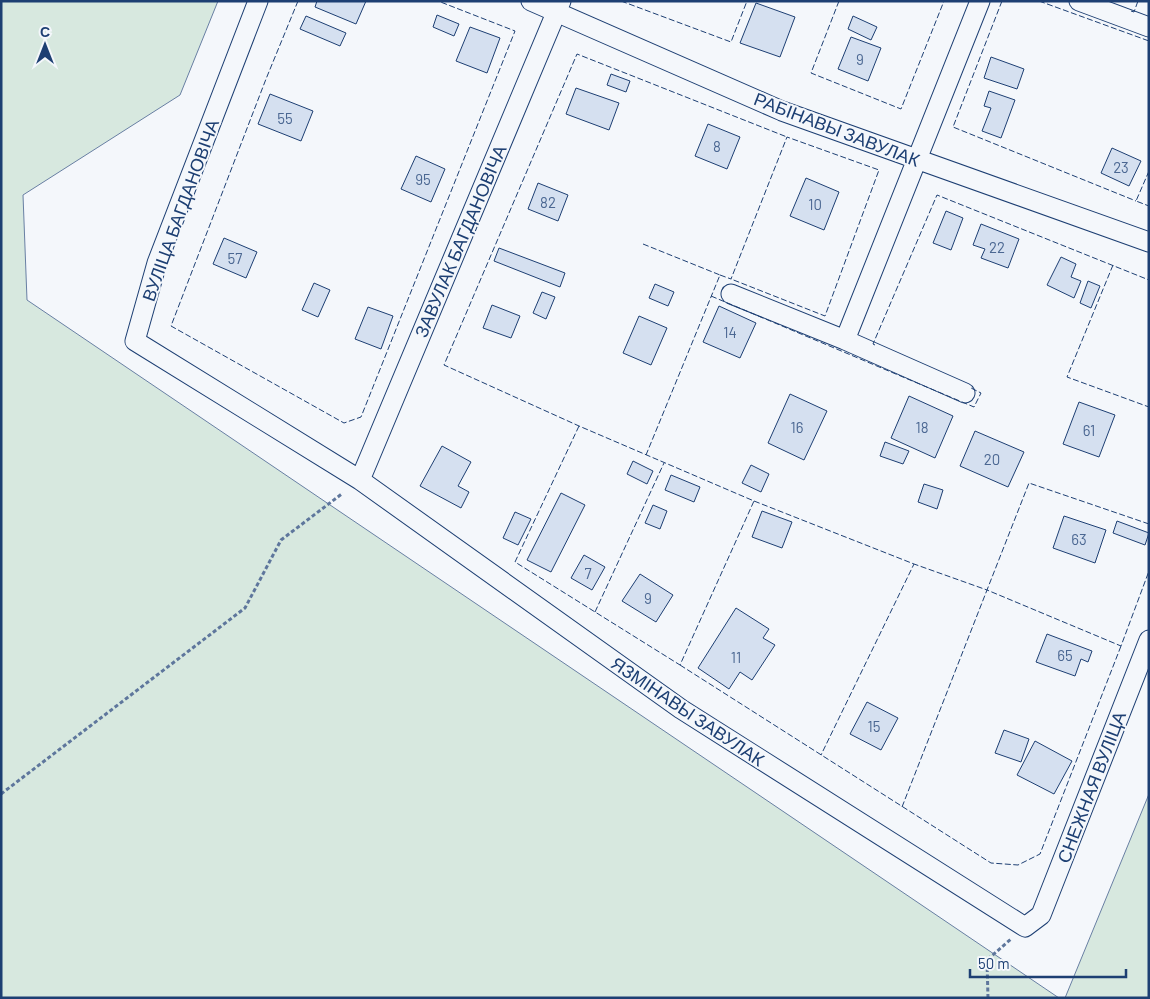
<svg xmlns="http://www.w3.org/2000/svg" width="1150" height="999" font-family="Barlow,sans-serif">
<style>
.green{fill:#d7e8df;stroke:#687fa3}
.building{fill:#d5e0f0;stroke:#1d3f73}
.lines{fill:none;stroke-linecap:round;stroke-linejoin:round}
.street-casing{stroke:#1d3f73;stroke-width:21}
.path{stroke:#5e769c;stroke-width:3;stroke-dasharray:4 2.5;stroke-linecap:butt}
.street{stroke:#f4f7fb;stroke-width:19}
.fence{stroke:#1d3f73;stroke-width:1;stroke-dasharray:6 2.5;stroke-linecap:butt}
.labels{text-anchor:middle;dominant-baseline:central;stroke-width:4;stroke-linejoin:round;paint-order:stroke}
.number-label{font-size:15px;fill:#4b6792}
.street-label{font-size:18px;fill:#1d3f73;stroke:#f4f7fb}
</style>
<rect width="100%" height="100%" fill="#f4f7fb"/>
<path class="green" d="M1,1H218L180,95L23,195L27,300L1059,998H1Z
M1149,794V998H1065Z"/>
<path class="building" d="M317,1H366L356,24L315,7Z
M756,3L795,17L780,57L740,43Z
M437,15L459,24L454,36L433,27Z
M306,16L346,33L340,46L300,29Z
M853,16L877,27L871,40L848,29Z
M470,27L500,38L487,73L456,61Z
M851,37L881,48L868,81L838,69Z
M991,57L1024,69L1017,89L984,78Z
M611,74L630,81L626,92L607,85Z
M576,88L619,103L609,130L566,114Z
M989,91L1015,100L1001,138L982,131L991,108L984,106Z
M270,94L313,111L301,141L258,124Z
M708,124L740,137L727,169L695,156Z
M1112,148L1141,161L1129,186L1101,173Z
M416,156L445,169L431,202L401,189Z
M806,178L839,192L824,230L790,216Z
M538,183L568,195L558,221L528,209Z
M946,211L963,218L951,250L933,243Z
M981,224L1019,239L1008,268L981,258L985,249L973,245Z
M224,238L257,252L246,278L213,264Z
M499,248L565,273L560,287L494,261Z
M1061,257L1076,264L1071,277L1081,281L1074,298L1047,285Z
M1088,281L1100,286L1091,308L1080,303Z
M314,283L330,290L318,317L302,310Z
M655,284L674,292L668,306L649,298Z
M542,292L555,297L546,319L533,313Z
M492,305L520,316L511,338L483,328Z
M719,306L756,323L740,358L703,342Z
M368,307L393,316L381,349L355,339Z
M639,316L667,328L651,365L623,353Z
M790,394L827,411L804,460L768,443Z
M909,396L953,416L935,458L891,438Z
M1079,402L1115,415L1099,457L1063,444Z
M975,431L1024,452L1008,487L960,466Z
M885,442L909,451L903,464L880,456Z
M442,446L471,462L458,486L469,492L461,508L420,486Z
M633,461L653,471L647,484L627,474Z
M751,465L769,474L761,492L742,483Z
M671,475L700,487L694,502L665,490Z
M924,484L943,490L937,509L918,502Z
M561,493L585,505L551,572L527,560Z
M653,505L667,511L660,529L645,523Z
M762,511L792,522L782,548L752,537Z
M515,512L531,519L518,545L503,538Z
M1064,516L1106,530L1095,563L1053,548Z
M1117,521L1149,533L1145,545L1113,533Z
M584,555L605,567L592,590L571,578Z
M640,574L673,595L656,622L622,601Z
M736,608L769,629L763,638L775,645L752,680L740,672L729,689L698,668Z
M1047,634L1092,651L1088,662L1081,659L1075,676L1036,662Z
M867,702L898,718L881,750L850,734Z
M1004,730L1029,739L1021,762L995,753Z
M1035,741L1072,761L1054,794L1017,775Z"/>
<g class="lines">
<g class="street-casing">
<path id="street" d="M258,1L157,263L135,341L360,480L681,709L1025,927L1041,915L1149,640
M531,1L782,111L1149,242
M1079,1L1149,27
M731,294L845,340
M965,393L845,340L980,1
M360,480L561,1"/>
</g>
<path class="path" d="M1,794L245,608L281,540L343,493
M988,998L987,960L1011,939"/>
<use href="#street" class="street"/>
<path class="fence" d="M298,1L266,79L171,326L344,423L361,417L515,31L438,1
M621,1L731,42L747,1
M839,1L811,73L901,109L944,1
M1002,1L953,127L1136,201
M1039,1L1149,41
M1131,11L1134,12L1138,1
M1149,171L1136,201L1149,206
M643,244L720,275L646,455
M1113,265L1067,377L1149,407
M720,275L731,279L787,137L879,170L825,316L731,279
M711,296L974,407L981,393L971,388
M875,345L873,344L937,195L1149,280
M579,426L515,562L680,665L754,501L579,426L444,365L577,54L787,137
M754,501L914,564L821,755
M1149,524L1029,483L987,590L1121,646L1149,571
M595,612L664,463
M680,665L991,863L1018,865L1040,854L1121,646
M902,807L987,590L914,564"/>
</g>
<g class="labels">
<g class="number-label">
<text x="860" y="59">9</text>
<text x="285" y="118">55</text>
<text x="717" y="146">8</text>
<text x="1121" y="167">23</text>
<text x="423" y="179">95</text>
<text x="548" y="202">82</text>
<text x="815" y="204">10</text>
<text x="997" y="247">22</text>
<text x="235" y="258">57</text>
<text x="730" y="332">14</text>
<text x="797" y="427">16</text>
<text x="922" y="427">18</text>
<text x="1089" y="430">61</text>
<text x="992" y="459">20</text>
<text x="1079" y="539">63</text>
<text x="588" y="573">7</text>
<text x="648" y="598">9</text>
<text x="1065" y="655">65</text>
<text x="736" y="657">11</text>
<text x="874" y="726">15</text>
</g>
<g class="street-label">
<text transform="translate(837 129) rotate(21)">РАБІНАВЫ ЗАВУЛАК</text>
<text transform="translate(180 210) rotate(-70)">ВУЛІЦА БАГДАНОВІЧА</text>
<text transform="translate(460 241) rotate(-67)">ЗАВУЛАК БАГДАНОВІЧА</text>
<text transform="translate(688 711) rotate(34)">ЯЗМІНАВЫ ЗАВУЛАК</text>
<text transform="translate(1091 787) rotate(-69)">СНЕЖНАЯ ВУЛІЦА</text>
</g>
</g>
<rect width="1150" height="999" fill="none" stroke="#1d3f73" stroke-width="5"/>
<g transform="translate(45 45)" stroke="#f4f7fb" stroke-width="4" paint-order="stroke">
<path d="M0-4L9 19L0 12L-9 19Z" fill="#1d3f73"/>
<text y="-8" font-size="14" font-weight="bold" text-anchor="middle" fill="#1d3f73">С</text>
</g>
<path d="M970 969v8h156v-8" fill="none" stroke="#1d3f73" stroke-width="2.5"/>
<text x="978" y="969" font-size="15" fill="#1d3f73" stroke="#f4f7fb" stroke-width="4" paint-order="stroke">50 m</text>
</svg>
